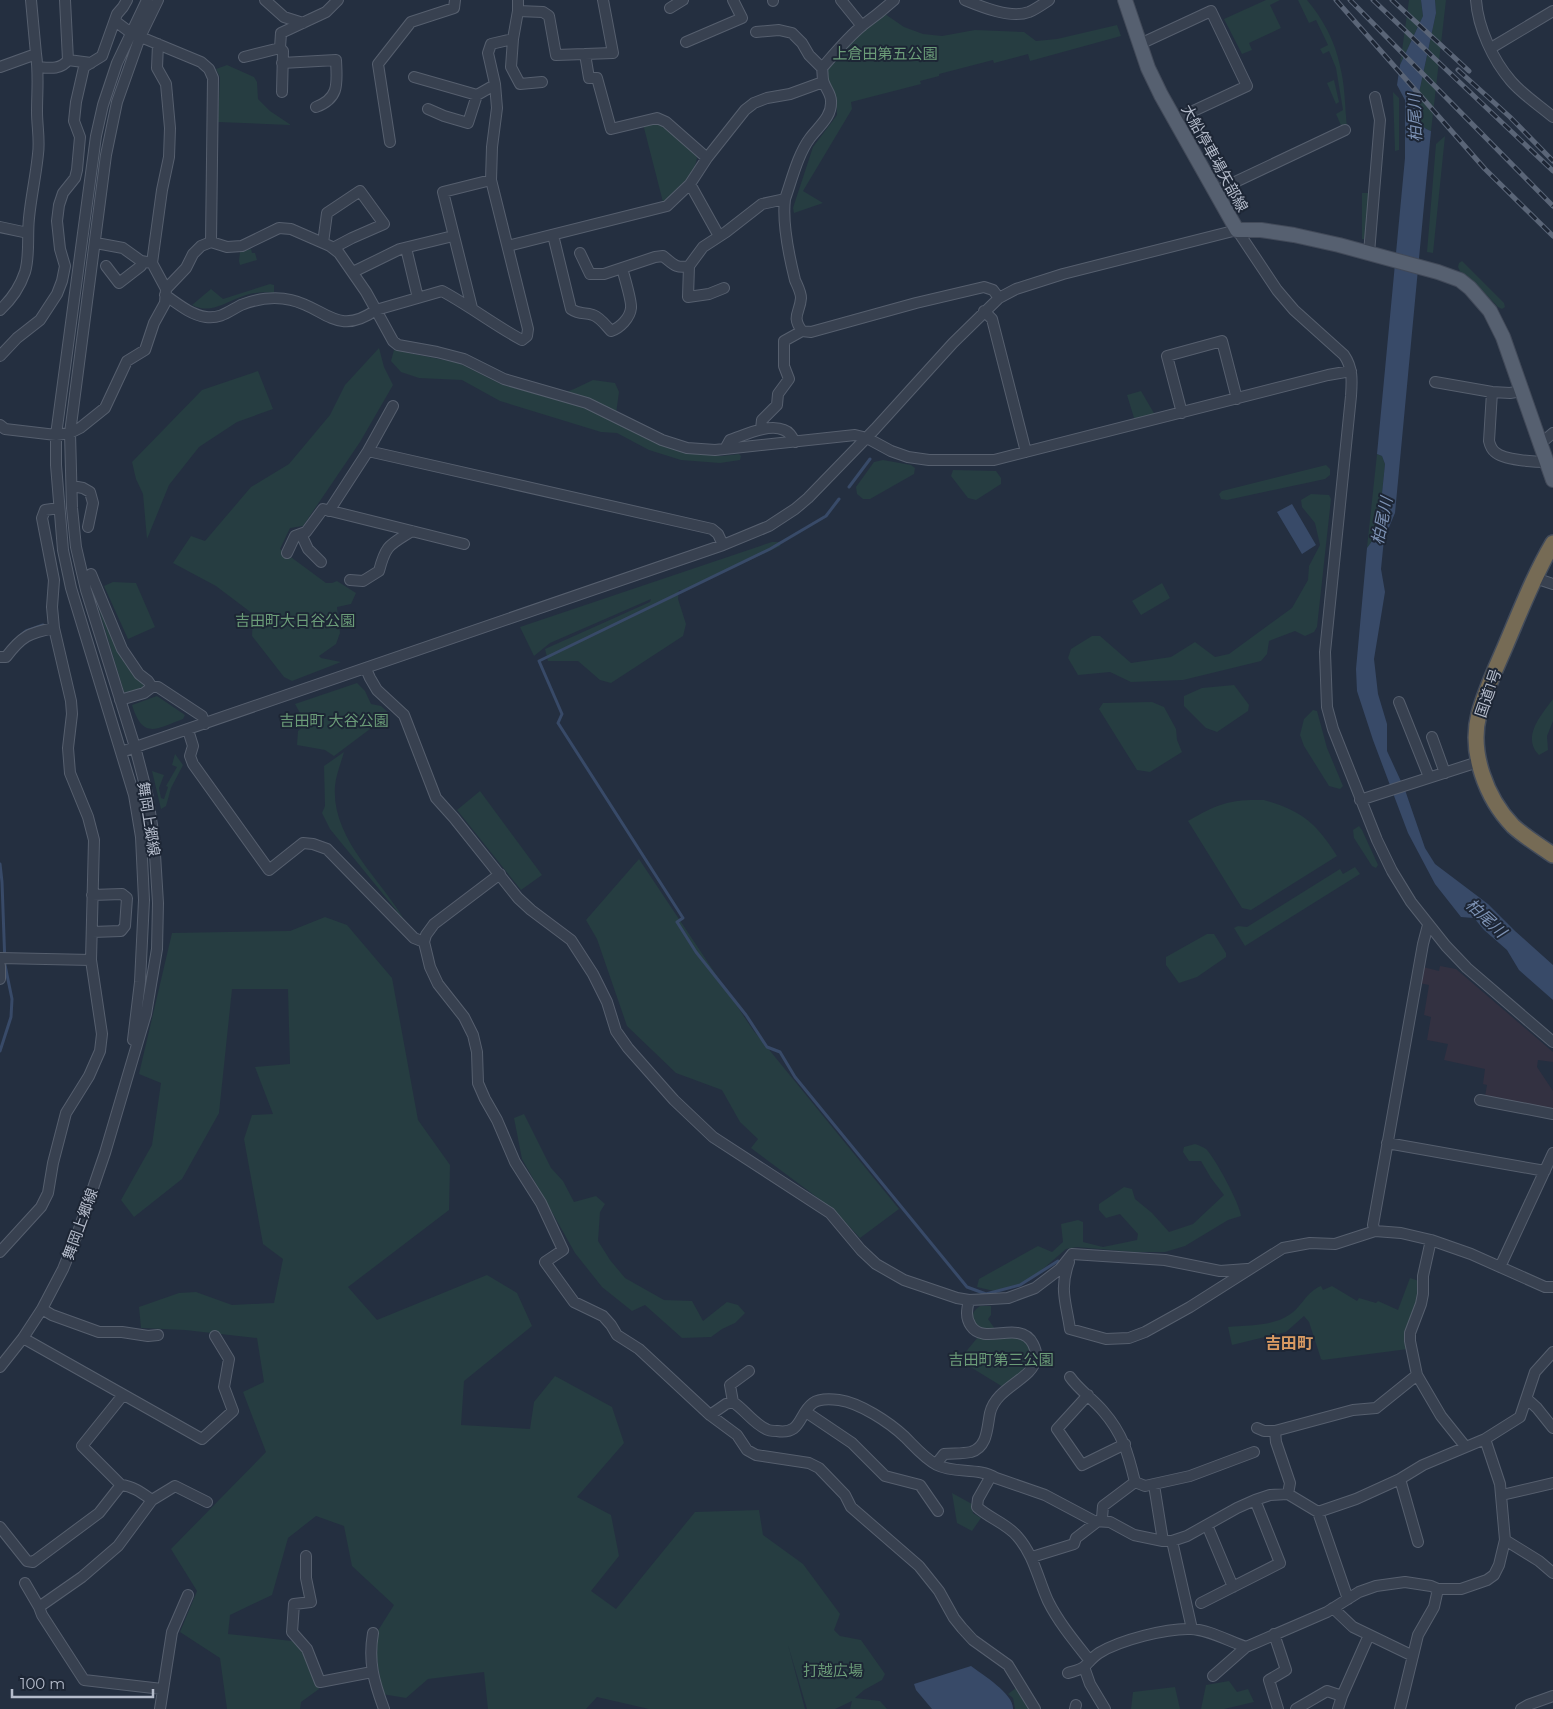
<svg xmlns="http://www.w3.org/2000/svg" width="1553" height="1709" font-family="Montserrat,'Noto Sans JP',sans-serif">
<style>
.medical{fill:#333141}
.green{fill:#263d41}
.water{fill:#384a68}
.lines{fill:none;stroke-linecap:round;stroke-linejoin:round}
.stream{stroke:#384a68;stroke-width:3}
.minor-casing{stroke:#565f6e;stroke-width:12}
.major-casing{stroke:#424a59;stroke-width:16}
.highway-casing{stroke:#434c5b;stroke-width:18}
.minor{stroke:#384150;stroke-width:10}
.major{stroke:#566070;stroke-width:14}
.highway{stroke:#766b55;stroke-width:15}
.rail-casing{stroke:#5a6577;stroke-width:5}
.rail{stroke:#1d2635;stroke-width:3;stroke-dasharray:9;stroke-linecap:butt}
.labels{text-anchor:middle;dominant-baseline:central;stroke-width:4;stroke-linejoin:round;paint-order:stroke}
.park-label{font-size:15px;fill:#6b9c78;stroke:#1d2635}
.street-label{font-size:15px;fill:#b5bccb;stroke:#1d2635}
.water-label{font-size:16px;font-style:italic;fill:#7c91b3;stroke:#1d2635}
.neighbourhood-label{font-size:16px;font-weight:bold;fill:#d99a62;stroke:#1d2635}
</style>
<rect width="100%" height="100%" fill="#242f40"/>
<path class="medical" d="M1440,966L1456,969L1553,1052V1062L1538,1060L1537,1067L1553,1091V1111L1485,1096L1487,1085L1483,1084L1485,1069L1444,1060L1448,1044L1427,1040L1431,1017L1424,1015L1429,985L1419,983L1423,967L1439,971Z"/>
<path class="green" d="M1266,0H1280L1270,5L1281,28L1249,43L1252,50L1242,54L1224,19Z
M1298,0H1307C1323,19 1335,41 1340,66C1345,85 1345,107 1347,128L1343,130L1336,114L1343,110L1336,68L1329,51L1323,54L1320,49L1328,45L1316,20L1309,23Z
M1409,0H1421L1423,16L1400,65Z
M1435,0H1446L1431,131C1419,127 1418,118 1416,107L1436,13Z
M885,14L904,27L923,34L942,36L975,30L1024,32L1036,41L1057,39L1117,25L1121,36L1030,61L1028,54L994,63L993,60L939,74V76L920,81L921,84L851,102L852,109L803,191L823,203L794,213L793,208L813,147L837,115L836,98L828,80L826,69C844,46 862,31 885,14Z
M227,65L254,77L257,82L258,99L270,111L291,125L218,122L220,77L216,69Z
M1334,80L1339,102L1336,104L1327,83Z
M1393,92L1399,98V150L1395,151Z
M656,121L666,126L697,155C698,171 676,193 663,202L643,124Z
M1445,136L1433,253L1427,252L1436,144Z
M1362,193H1371L1367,239H1362Z
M251,249L252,253H255L257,260L240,265L239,261L240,252Z
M1462,261L1504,303L1505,307L1502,309L1498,307L1471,279L1461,273L1458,267L1459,263Z
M270,284L274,285V293C261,291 250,293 238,298C222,304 210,314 192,305L211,289L223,299Z
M379,348L384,367L393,385L360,442L303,526L290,528L280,549L326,583H332L337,581L356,593L351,604L337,607L340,633L336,644L319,656L321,658L341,662L292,681L284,677L252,636L253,614L216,586L173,563L191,536L205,541L251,487L289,464L330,415L345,385Z
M394,350L459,363L501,384L550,398L574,389L593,380L615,383L619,392L615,421L693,453L722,456L739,454L741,456L740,460L720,463L681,460L649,450L617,433L601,432L500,401L462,380L419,378L401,372L391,361Z
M258,371L273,409L237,422L199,447L169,485L147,539L143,494L136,479L132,462L202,390Z
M1141,391L1155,415L1135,421L1127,395Z
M1377,454L1382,456L1385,464L1378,533L1367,548Z
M883,460L911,465L915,468L914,474L870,499H863L857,494L856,487L874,462Z
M1326,465L1330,469V475L1325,479L1227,500L1221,499L1219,494L1222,491Z
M953,470L996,471L1001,478V484L976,500L968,498L951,476Z
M1311,494L1329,495L1331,499L1317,627L1314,632L1305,636L1295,631L1269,641L1267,654L1261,661L1183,680L1131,682L1110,672L1078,675L1068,658L1071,649L1092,636H1100L1131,663L1171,657L1195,642L1215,657L1229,654L1292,608L1308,580L1309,566L1320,545L1315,523L1302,507L1301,500Z
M772,542H781L780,546L686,590H679L678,599L686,624L683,636L611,683L600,680L578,661H548L545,649L650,602L651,599L550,643L534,656L520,627Z
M113,582L136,583L155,627L128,639L104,586Z
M1162,583L1170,598L1141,615L1132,601Z
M97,603L116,645L144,683L143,688L128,693L124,692Z
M357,683L365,691L371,704L381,706L390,714L334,756L325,750L297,745L298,731L306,724L295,704Z
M1234,685L1249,705L1248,711L1217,732L1206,728L1184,706V696L1202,688Z
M157,696L185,715L183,719C156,729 143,740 132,705Z
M1553,699V721L1547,736L1548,750L1539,755C1521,737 1542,714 1553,699Z
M1152,702L1164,707L1176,729L1177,740L1182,752L1150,772L1137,770L1099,709L1103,703Z
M1313,710L1317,711L1327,748L1343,786L1340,789L1329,786L1304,746L1300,735L1304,719Z
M344,752C341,763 336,775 335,786C331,839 381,879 405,921L330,829L322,813L325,806L324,766Z
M175,754L183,765L182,767L171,788L166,806L161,809L152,771L164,775L159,788L161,798L164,799L168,787L166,786L177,767L172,765Z
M480,791L542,875L521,890L457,810Z
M1264,800C1302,811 1316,823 1337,856L1251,910L1242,908L1188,821C1217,804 1230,799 1264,800Z
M1359,826L1362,830L1378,865L1376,868L1372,866L1354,838L1353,830Z
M639,859L753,1030L899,1209L860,1238L834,1210L751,1148L758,1139L740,1122L722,1090L676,1073L627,1026L597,939L586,920Z
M1355,867L1360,874L1245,946L1234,928L1238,926L1247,927L1340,869L1343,874Z
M325,917L347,925L392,978L418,1120L450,1165L449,1210L348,1287L377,1320L487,1275L517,1293L532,1326L464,1381L461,1425L530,1429L534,1402L555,1376L612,1407L624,1443L577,1497L611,1515L619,1556L591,1591L616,1609L695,1512L759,1510L763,1535L803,1564L840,1614L834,1630L840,1636L861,1640L885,1674L882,1680L864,1690L855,1698L880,1701L887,1709H850L852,1701L835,1709H807L788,1645L805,1709H649L597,1697L586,1709H488L484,1672L428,1679L406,1698L382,1694L374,1637L394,1605L352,1566L344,1526L316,1516L288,1538L272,1595L230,1615L228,1634L292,1641L316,1659L319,1689L301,1702L300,1709H227L220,1658L180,1632L197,1591L171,1549L266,1452L243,1392L264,1382L257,1338L185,1330L141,1328L139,1307L179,1293L196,1292L232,1305L274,1303L283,1259L263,1244L244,1139L252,1115L273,1114L255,1067L290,1064L288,989H232L219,1113L182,1179L134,1217L121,1200L152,1145L161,1083L139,1074L172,933L290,931Z
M1207,934H1214L1226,953V957L1197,977L1179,983L1166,965V957Z
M524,1114L551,1168L563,1181L574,1202L596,1196L605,1204L600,1212L598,1241L610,1260L625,1278L664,1300L692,1301L703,1321L727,1302L738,1305L745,1313L735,1323L722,1329L711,1337L682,1338L645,1305L632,1311L602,1287L575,1253L522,1159L514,1118Z
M1195,1144C1199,1145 1203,1147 1206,1149C1215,1158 1240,1204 1241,1216L1228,1220L1185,1246L1165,1252H1133L1077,1247L1066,1249L1029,1281L994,1291L977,1287L979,1279L1038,1246L1052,1252L1063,1242L1061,1224L1078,1220L1083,1222V1242L1103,1247L1137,1240L1138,1234L1120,1214L1106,1218L1099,1210V1204L1124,1187L1132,1189L1135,1199L1152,1213L1169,1232L1193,1224L1224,1195L1211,1178L1201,1161H1189L1183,1152L1184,1147Z
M1410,1278L1419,1281L1418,1297L1408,1349L1323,1360L1321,1359L1309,1322L1304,1316L1286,1332L1232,1345L1228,1327C1248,1325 1273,1326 1289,1315C1301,1308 1307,1291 1321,1286L1323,1290L1332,1286L1357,1301L1359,1298L1376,1303L1378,1301L1398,1310Z
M980,1306H991V1315L988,1319L995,1329L980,1330C970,1320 969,1314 980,1306Z
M978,1337C990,1337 1004,1336 1017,1337C1022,1338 1026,1341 1029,1346C1039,1364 1015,1378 1003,1387L959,1360Z
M952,1493L972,1504L973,1513L981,1518L972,1531L957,1523Z
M1229,1681L1237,1692L1248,1689L1254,1702L1224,1709H1201L1206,1685Z
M1175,1687L1180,1709H1131L1133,1692Z
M1016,1688L1028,1709H1015L1013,1698L1008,1694Z"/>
<path class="water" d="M1421,0H1435L1436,13L1416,107C1418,118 1419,127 1431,131L1395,513L1384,539L1381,569L1385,592L1374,659L1378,694L1387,724V751L1405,790L1425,848L1435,864L1488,904L1515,931L1553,965V1000L1519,970L1507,950L1484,930L1474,918L1461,917L1435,884L1408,833L1373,740L1357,691L1356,669L1367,548L1378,533L1385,464L1382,456L1377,454L1405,158V100L1397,85L1400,65L1423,16Z
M1292,504L1316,545L1302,554L1277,512Z
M971,1666C983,1675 1014,1694 1013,1709H932L916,1690L914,1684Z"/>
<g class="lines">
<path class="stream" d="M849,487L870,459
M839,499L826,516L770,549L539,661L562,714L558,723L683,918L677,922L696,952L746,1015L767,1047L780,1052L795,1077L967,1287L986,1294L1020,1285L1058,1261
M21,635L26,631L43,625
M0,864L2,882L5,965L12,999L11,1017L0,1051"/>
<g class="minor-casing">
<path id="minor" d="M65,0L68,60L91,63
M265,0L284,17L303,23
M841,0L862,26
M894,0C884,9 874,17 863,25C848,37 835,53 822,68C823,73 822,79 824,83C826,89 831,94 831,101C832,117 819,126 810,138C798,154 792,179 785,199C782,223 789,256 795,280C797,285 801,292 801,298C800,313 791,316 802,331L811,332L916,303L984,287L993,290L999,298
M965,0C982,7 1011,19 1029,12C1036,9 1043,4 1049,0
M1476,0C1478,28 1493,60 1511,81C1523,95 1539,105 1553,117
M773,1V0
M670,8L683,0
M518,11L543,12L549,16L556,55L585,54L589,78H597L611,129L657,118L666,122L707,158
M115,21L131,33L201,62L209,69L213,78L211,242
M756,32L779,30L792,33L802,43L809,55L822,68
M513,39L511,67L520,84L542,82
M686,42L742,18L733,0
M158,44L157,68L166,84L170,128L169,157L162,190L152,263L166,289
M1140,44L1211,11L1247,86L1174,120
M1491,48L1553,11
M585,54L613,53L603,0
M244,57L280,48
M282,63L336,60C337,83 340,98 316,107
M0,67L36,54L31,0
M38,67C49,68 61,70 68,60
M414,77L477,95L491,87L495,88
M282,92L283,51L280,48L281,33L326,12L338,0
M428,109L444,116L468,123L477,95
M390,142L378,64L411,22L454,8L455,0
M690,184L719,236
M1214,192L1345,130
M0,227L28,233
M553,235L571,309C581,316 584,311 593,315C601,318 606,326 611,331C620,328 630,318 631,308C632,301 624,276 622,268
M96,243L123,248L141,261L152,263
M323,243L327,213L360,191L384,224L352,238L333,248
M508,246L667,206L690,184L707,158L745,110L754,103L767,98L790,94L823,82
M406,248L418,298
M580,253L590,274H604L655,257L663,256C673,264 676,269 689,266
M1369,253L1380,120L1375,97
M106,266L119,283L141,266V261
M353,272L400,249L453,236
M724,288L709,294L688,297L689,266L703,247L726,232L762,204L785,199
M165,295C178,304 191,315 206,317C221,319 229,311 241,305C256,299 275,296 291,300C326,308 337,337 376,310L393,341L398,345L437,352L464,359L504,379L587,403L662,440L687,448L715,450L855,435L867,438L891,451L908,457L929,460H994L1328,375L1351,371
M472,308L443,192L491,180
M0,310C12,299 20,287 25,272C30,255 27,236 29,218C31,197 36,175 38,154C40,140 37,126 37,112C37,92 39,74 36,54
M984,311L992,319L1026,452
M0,356L17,338L40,320L57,294L62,281L65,266L60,249L57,221L59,205L63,193L75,178L77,170L80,137L74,121L76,102L84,67L102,56L117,14L123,7L127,0
M1435,382L1492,392L1510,393L1522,391
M1492,392L1489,441C1490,445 1491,449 1495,452C1503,460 1535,462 1547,462
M1182,413L1167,356L1222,341L1237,399
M0,425L5,429L56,435L70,433L80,428L105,408L127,361L145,350L154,323L165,303L166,289L186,268L193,254L201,246L211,242L227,247L242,246L279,228L291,229L330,246L339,253L366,292L376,310L442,291C470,306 494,325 522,340L527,336L528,329L491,180L492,147L497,108L495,84L488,53L491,44L513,39L518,11V0
M761,429L762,420L777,405L778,394L789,379L784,366V341L802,331
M1540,444L1553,433
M725,449L730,440C745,435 769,423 784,430C790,432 792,437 795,442
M368,451L712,529L718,534L723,545
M72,486L83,488L90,492L93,503L88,527
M329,511L368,451L393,406
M301,534L308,549L321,562
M287,553L295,536L306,532L323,509L464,544
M91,574L122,649L139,674L148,681L152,687
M1535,578L1553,584
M350,580L363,581L379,571C386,544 390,545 412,531
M0,657H6C22,636 29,633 54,628
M366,669L370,678L377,690L404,715L436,798L454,818L518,898L531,910L571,940L593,974L607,1002L616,1031L628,1048L674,1100L713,1137L830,1213L861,1250L876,1264L904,1280L957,1298L969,1300L991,1299L1008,1298L1035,1288L1060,1269L1072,1254
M120,700L144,693L152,687H158L202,716L205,724
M1399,702L1429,777
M188,730L193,746L190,756L193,764L269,870L303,843L313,844L327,849L414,938L424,942
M1432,737L1445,773
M121,752L723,545L769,526L795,509L808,498L875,429L953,343L999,298L1016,289L1063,274L1237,230L1277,290L1294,310L1344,355C1353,368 1352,381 1351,396L1325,652L1327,707L1333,729L1377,840L1392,871L1411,902L1446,946L1467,968L1553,1042
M1360,800L1478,762
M500,874L434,924L426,935L424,942L430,967L438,984L464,1017L473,1035L477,1052L478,1083L485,1099L497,1120L515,1162L541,1203L563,1250L545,1262L574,1302L603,1316L611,1325L617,1335L639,1349L710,1415L737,1435L747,1450L756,1455L809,1463L819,1468L845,1495L851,1507L919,1566L939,1591L954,1618L962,1628L973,1640L1008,1665L1035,1709
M92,932L121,931L125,926L127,898L122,894L92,895
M0,958L91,960
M0,966V979
M133,1040L140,982L144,900L141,837L134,795L71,588L63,550L56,465V435L96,136L103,105L117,63L147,0
M1480,1100L1553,1114
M1387,1143L1545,1171
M1375,1231L1373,1225L1423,944L1428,925
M1431,1240L1423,1276V1294L1421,1304L1410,1333V1341L1417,1375L1441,1416L1465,1446
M0,1252L41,1207L48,1193L53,1163L66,1113L89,1076L100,1051L102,1034L91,960L94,840L88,817L70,773L68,748L72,714L71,701L54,628L52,607L54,580L42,518L45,510L59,508
M1072,1254L1165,1260L1220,1271L1247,1269
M1069,1262C1059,1289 1066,1302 1070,1329L1106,1339L1129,1338L1145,1332L1190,1307L1283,1248L1310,1243L1335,1244L1375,1231L1401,1233L1431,1240L1471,1254L1545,1287H1553
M1500,1267L1553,1153
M42,1309L52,1315L99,1332H122L148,1336L158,1335
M23,1338L202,1439L233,1411L224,1387L229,1359L215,1336
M0,1367L23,1338L42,1309L63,1269L78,1232L105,1153L146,1014L157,949L158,903L154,838L147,793L135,747L86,590L76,547L72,508L70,433L106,155L117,102L140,37L158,0
M1070,1377C1079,1390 1093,1399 1103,1411C1123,1434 1128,1453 1135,1482
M123,1395L82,1446L121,1485C133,1486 142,1493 152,1500L118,1546L82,1577L39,1607L42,1615L84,1680L162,1689
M1088,1395L1057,1429L1082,1465L1125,1444
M1527,1399L1537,1408L1553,1428
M733,1402L730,1385L749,1371
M806,1412L852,1443L885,1476L920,1485L938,1511
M710,1415L726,1404L733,1402C745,1410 753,1423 766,1429C769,1431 773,1431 777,1431C802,1435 798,1414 813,1403C820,1398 831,1399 839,1400C860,1403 889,1422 905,1437C915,1447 924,1458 937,1465C955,1474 978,1467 996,1478L1045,1495L1094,1521L1110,1522L1134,1535L1163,1541H1172L1187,1536L1237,1508L1255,1500L1270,1495L1288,1494L1318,1512L1356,1499L1400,1479L1423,1465L1485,1439L1520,1417L1535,1372L1553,1352
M1257,1428L1264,1431H1275L1353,1410L1376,1408L1417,1375
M1275,1431L1276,1442L1290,1483L1288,1494
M936,1464L944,1454C953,1453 962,1454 971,1452C988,1447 987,1427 990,1413C996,1387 1032,1380 1036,1359C1037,1354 1035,1348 1033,1344C1030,1338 1024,1334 1018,1333C1003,1330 981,1341 971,1326C965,1317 967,1309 969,1300
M991,1476L978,1499L977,1507C989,1518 1007,1524 1017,1536C1034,1555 1038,1579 1048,1601C1059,1623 1075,1642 1090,1661
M1400,1479L1418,1542
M1135,1482L1145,1486L1190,1476L1254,1452
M1154,1485L1163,1541
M1502,1495L1553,1483
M152,1500L175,1486L207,1502
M1318,1512L1348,1599
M1207,1525L1233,1587
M0,1527L27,1561L33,1562L99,1513L121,1485
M1505,1540L1539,1561L1553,1573
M1172,1541L1192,1629
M306,1556V1578L311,1602L294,1604L292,1632L307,1649L320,1682L372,1672
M1032,1557L1074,1544L1076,1538L1102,1518L1103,1506L1135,1482
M25,1583L39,1607
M1201,1603L1280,1563L1255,1500
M1333,1608L1353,1627L1413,1656
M373,1633C368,1662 374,1682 384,1709
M1274,1634L1286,1670L1269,1680L1278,1709
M1084,1667L1090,1684L1105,1709
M1068,1673C1074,1671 1081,1670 1085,1666C1090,1661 1094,1656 1099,1653C1120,1640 1167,1628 1191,1629C1210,1630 1228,1641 1246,1647L1327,1612L1359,1592L1376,1586L1405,1582L1431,1586L1438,1589H1461L1487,1580L1494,1575L1499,1565L1505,1540L1500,1484L1485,1439
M1213,1676L1246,1647
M160,1709L172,1632L188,1595
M1075,1709L1076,1705
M1296,1709L1327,1691L1342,1696
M1338,1709L1342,1696L1369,1635
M1400,1709L1418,1635L1434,1607L1438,1589
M1521,1709L1528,1705L1553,1696"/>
</g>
<g class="major-casing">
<path id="major" d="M1125,0L1148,68L1161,95L1237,230H1261L1294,235L1339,245L1438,272L1460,280L1470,288L1490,311L1503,337L1553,480"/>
</g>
<g class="highway-casing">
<path id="highway" d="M1553,543C1534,575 1520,612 1505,647C1496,668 1485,691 1479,714C1469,752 1486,798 1513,826C1525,837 1540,846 1553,855"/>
</g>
<use href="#minor" class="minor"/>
<use href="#major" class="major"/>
<use href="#highway" class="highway"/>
<g class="rail-casing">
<path id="rail" d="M1336,0L1485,169L1553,236
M1350,0L1553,206
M1373,0L1553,171
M1392,0L1469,71
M1458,70L1510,117L1553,161"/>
</g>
<use href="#rail" class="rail"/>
</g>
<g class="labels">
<g class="park-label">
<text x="885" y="53">上倉田第五公園</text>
<text x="295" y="620">吉田町大日谷公園</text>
<text x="334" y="720">吉田町 大谷公園</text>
<text x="1001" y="1359">吉田町第三公園</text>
<text x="833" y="1670">打越広場</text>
</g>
<g class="street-label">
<text transform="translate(1215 158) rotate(61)">大船停車場矢部線</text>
<text transform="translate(1488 693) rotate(-71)">国道1号</text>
<text transform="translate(149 819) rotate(81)">舞岡上郷線</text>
<text transform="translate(80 1224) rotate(-70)">舞岡上郷線</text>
</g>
<g class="water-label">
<text transform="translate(1415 118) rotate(-92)">柏尾川</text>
<text transform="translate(1382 521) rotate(-78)">柏尾川</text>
<text transform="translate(1486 918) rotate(43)">柏尾川</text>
</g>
<g class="neighbourhood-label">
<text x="1289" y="1343">吉田町</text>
</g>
</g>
<path d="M12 1689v8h141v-8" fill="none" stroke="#b5bccb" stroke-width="2.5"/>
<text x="20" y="1689" font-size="15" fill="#b5bccb" stroke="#1d2635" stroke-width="4" paint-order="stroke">100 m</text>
</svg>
